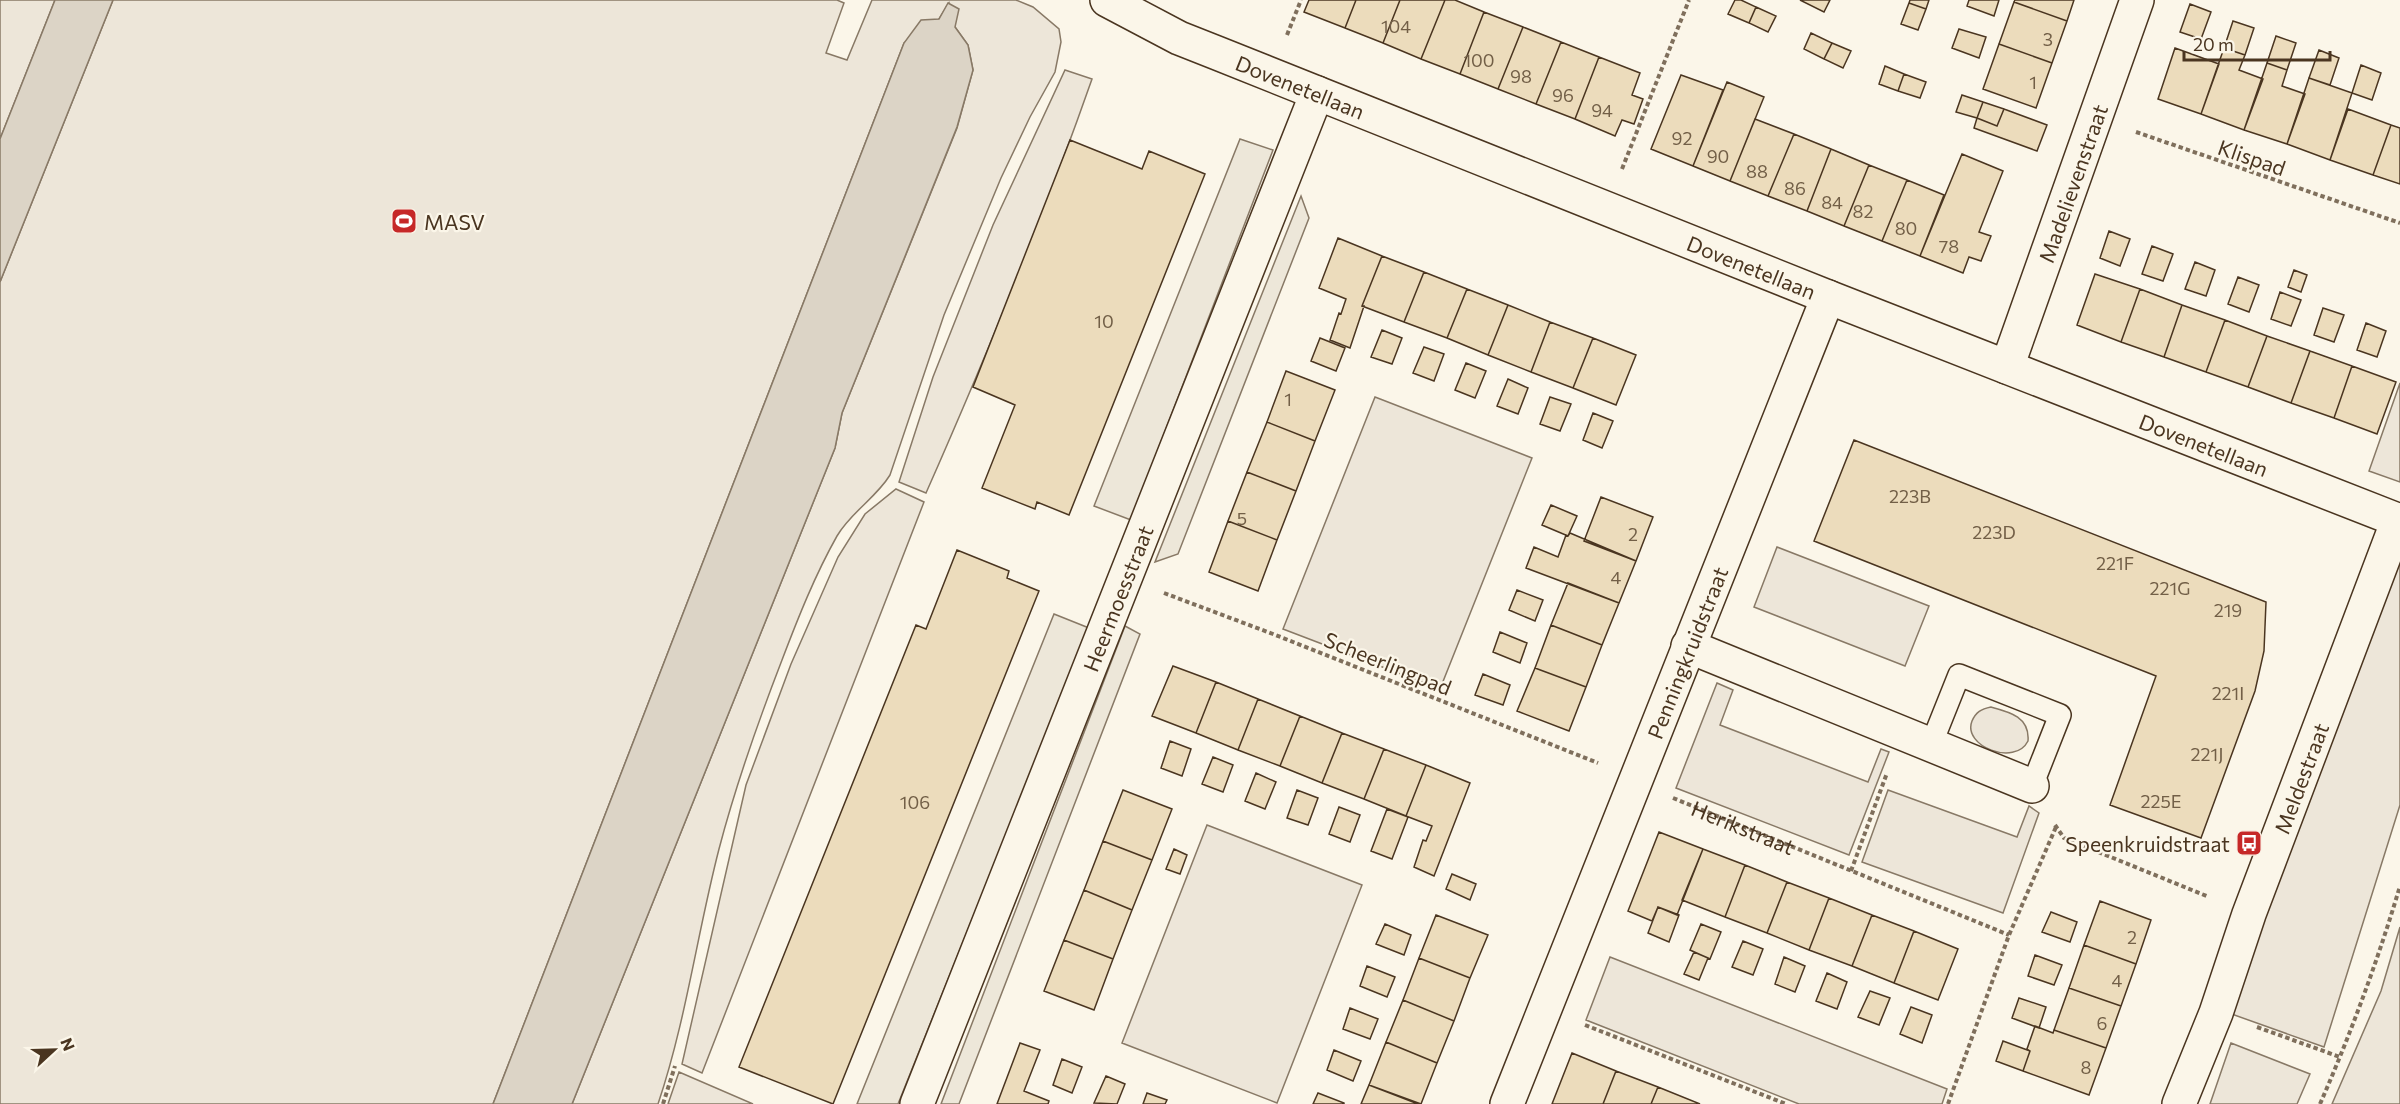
<svg xmlns="http://www.w3.org/2000/svg" width="2400" height="1104" font-family="Commissioner,sans-serif">
<style>
.green{fill:#ede6d9;stroke:#887966;stroke-width:1.5}
.parking{fill:#ede7d9;stroke:#887966;stroke-width:1.5}
.water{fill:#dcd4c6;stroke:#887966;stroke-width:1.5}
.building{fill:#ecdcbc;stroke:#4a3520;stroke-width:1.5}
.lines{fill:none;stroke-linecap:round;stroke-linejoin:round}
.service-casing{stroke:#4a3520;stroke-width:24}
.minor-casing{stroke:#4a3520;stroke-width:36}
.path{stroke:#7f6f5c;stroke-width:4;stroke-dasharray:4.5 3;stroke-linecap:butt}
.service{stroke:#fbf6e9;stroke-width:21}
.minor{stroke:#fbf6e9;stroke-width:33}
.labels{text-anchor:middle;dominant-baseline:central;stroke-width:4.5;stroke-linejoin:round;paint-order:stroke}
.number-label{font-size:18px;fill:#725f47}
.street-label{font-size:21px;fill:#4a3520;stroke:#fbf6e9}
.poi-label{font-size:21px;fill:#4a3520;stroke:#fbf6e9;text-anchor:start}
</style>
<rect width="100%" height="100%" fill="#fbf6e9"/>
<path class="green" d="M0,0H55L0,139Z
M113,0H837L844,3L826,53L847,60L872,0H1016L1033,7L1059,29L1061,42L1055,72L1030,117L1001,178L944,315L890,475C876,498 851,512 837,536C815,575 798,618 782,660C758,722 736,784 719,849C697,934 686,1021 658,1104H572L835,448L842,413L957,128L973,70L968,45L955,27L949,3L939,19L904,43L493,1104H0V282Z
M1065,70L1092,79C1043,219 986,357 926,493L899,482L933,377L993,225Z
M2400,383V482L2369,471Z
M1375,397L1532,458L1440,689L1283,629Z
M896,489L924,502L702,1073L682,1064L746,785L791,664L838,557L865,514Z
M2400,546V805L2324,1047L2226,1012Z
M1777,547L1929,606L1905,666L1754,607Z
M1717,683L1733,690L1720,725L1868,782L1881,749L1889,752L1849,855L1676,788Z
M1991,707C2010,712 2030,717 2028,741C2015,767 1962,746 1972,721C1976,712 1981,709 1991,707Z
M1888,790L2017,837L2029,806L2039,813L2003,913L1862,862Z
M1207,825L1362,885L1277,1103L1122,1043Z
M2400,927V1104H2332L2381,991Z
M1610,957L1947,1089L1942,1104H1799L1586,1020Z
M2231,1043L2310,1074L2297,1104H2210Z
M679,1072L753,1104H668Z"/>
<path class="parking" d="M1240,139L1273,150L1131,520L1094,506Z
M1301,196L1309,218L1178,554L1155,562Z
M1054,614L1089,628L898,1104H857Z
M1125,626L1140,634L959,1104H941Z"/>
<path class="water" d="M55,0H113L0,282V139Z
M948,3L959,9L955,27L968,45L973,70L957,127L842,413L835,448L572,1104H493L904,43L921,20L939,19Z"/>
<path class="building" d="M1309,0H1356L1345,28L1304,12Z
M1356,0H1400L1383,43L1345,28Z
M1400,0H1445L1421,59L1383,43Z
M1445,0H1455L1484,12L1460,74L1421,59Z
M1735,0H1741L1756,7L1749,23L1728,14Z
M1800,0H1830L1824,12Z
M1910,0H1929L1926,9L1909,3Z
M1969,0H1999L1994,16L1967,6Z
M2015,0H2074L2067,21L2014,2Z
M2014,2L2067,21L2052,63L1999,44Z
M1909,3L1926,9L1918,30L1901,24Z
M2190,4L2211,12L2201,39L2180,32Z
M1756,7L1776,16L1768,32L1749,23Z
M1484,12L1523,27L1498,89L1460,74Z
M2233,21L2254,28L2245,55L2224,48Z
M1523,27L1561,42L1536,104L1498,89Z
M1959,29L1986,37L1979,58L1952,48Z
M1811,33L1832,43L1824,59L1804,49Z
M2276,36L2296,43L2287,70L2267,63Z
M1561,42L1599,57L1575,119L1536,104Z
M1832,43L1851,51L1843,68L1824,59Z
M1999,44L2052,63L2036,108L1983,89Z
M2175,48L2219,64L2201,114L2158,99Z
M2224,48L2245,55L2239,70L2263,79L2244,130L2201,114Z
M2319,50L2339,58L2330,85L2309,78Z
M1599,57L1640,73L1632,95L1643,99L1634,124L1622,120L1615,136L1575,119Z
M2267,63L2287,70L2282,86L2305,94L2287,144L2244,130Z
M2361,65L2381,73L2372,100L2352,93Z
M1885,66L1904,74L1898,91L1879,84Z
M1904,74L1926,82L1920,98L1898,91Z
M1681,75L1723,90L1693,166L1651,149Z
M2309,78L2352,93L2330,160L2287,144Z
M1727,82L1764,97L1730,181L1693,166Z
M1962,95L1983,102L1977,118L1956,112Z
M1983,102L2004,109L1997,126L1977,118Z
M2004,109L2047,125L2037,151L1974,128L1977,118L1997,126Z
M2348,109L2391,125L2373,175L2330,160Z
M1755,119L1794,134L1768,196L1730,181Z
M2391,125L2400,128V184L2373,175Z
M1794,134L1831,149L1807,211L1768,196Z
M1070,140L1142,169L1149,151L1205,174L1069,515L1037,502L1035,509L982,488L1015,405L973,387Z
M1831,149L1869,165L1844,226L1807,211Z
M1962,154L2003,171L1979,232L1991,236L1981,261L1969,257L1963,273L1920,256Z
M1869,165L1907,180L1882,241L1844,226Z
M1907,180L1944,195L1920,256L1882,241Z
M2109,231L2130,239L2120,266L2100,258Z
M1338,238L1382,256L1362,306H1364L1350,348L1330,340L1339,313L1341,314L1346,299L1319,288Z
M2152,246L2173,254L2163,281L2142,274Z
M1382,256L1424,272L1404,322L1362,306Z
M2195,262L2215,270L2206,296L2185,289Z
M2294,270L2307,275L2301,292L2288,287Z
M1424,272L1467,289L1447,338L1404,322Z
M2095,274L2140,289L2121,342L2077,325Z
M2238,277L2259,285L2249,312L2228,304Z
M1467,289L1508,305L1488,355L1447,338Z
M2140,289L2182,305L2164,357L2121,342Z
M2280,292L2301,300L2291,326L2271,319Z
M1508,305L1550,322L1531,372L1488,355Z
M2182,305L2225,320L2206,372L2164,357Z
M2323,308L2344,315L2334,342L2314,335Z
M2225,320L2267,336L2248,387L2206,372Z
M1550,322L1593,338L1573,388L1531,372Z
M2366,323L2386,331L2377,357L2357,350Z
M1382,330L1402,338L1392,364L1371,357Z
M2267,336L2310,351L2291,403L2248,387Z
M1320,338L1345,348L1336,371L1311,361Z
M1593,338L1636,355L1616,405L1573,388Z
M1424,347L1444,354L1434,381L1413,373Z
M2310,351L2352,366L2334,418L2291,403Z
M1466,363L1486,371L1475,398L1455,390Z
M2352,366L2396,382L2377,434L2334,418Z
M1286,371L1335,390L1315,441L1267,422Z
M1508,379L1528,388L1518,414L1497,406Z
M1550,397L1571,404L1560,431L1540,424Z
M1593,413L1613,421L1602,448L1583,440Z
M1267,422L1315,441L1296,491L1247,472Z
M1854,440L2266,602L2264,651L2255,691L2201,838L2110,805L2156,676L1814,541Z
M1247,472L1296,491L1277,540L1228,521Z
M1601,497L1653,517L1636,561L1584,541Z
M1551,505L1577,516L1568,536L1542,525Z
M1228,521L1277,540L1258,591L1209,572Z
M1570,533L1636,561L1619,603L1526,568L1534,547L1558,557L1566,535L1568,536Z
M957,550L1009,571L1007,578L1039,591L833,1104L739,1067L916,625L926,629Z
M1568,583L1619,603L1602,645L1551,625Z
M1517,590L1543,600L1535,621L1509,610Z
M1551,625L1602,645L1586,687L1535,668Z
M1500,632L1527,643L1520,663L1493,652Z
M1173,666L1216,682L1196,733L1152,716Z
M1535,668L1586,687L1569,731L1517,711Z
M1483,674L1510,685L1503,705L1475,695Z
M1216,682L1258,699L1238,750L1196,733Z
M1258,699L1300,716L1280,766L1238,750Z
M1300,716L1342,733L1322,783L1280,766Z
M1342,733L1384,749L1364,799L1322,783Z
M1170,741L1191,749L1182,776L1161,768Z
M1384,749L1426,765L1406,816L1364,799Z
M1213,757L1233,765L1223,792L1202,784Z
M1426,765L1470,783L1434,876L1414,867L1423,840L1426,841L1432,826L1406,816Z
M1256,773L1276,782L1265,809L1245,801Z
M1123,790L1172,809L1152,860L1103,841Z
M1297,790L1318,798L1308,825L1287,818Z
M1339,807L1360,815L1350,842L1329,834Z
M1387,809L1408,817L1392,859L1371,851Z
M1659,832L1703,849L1677,915L1658,907L1652,921L1628,911Z
M1103,841L1152,860L1132,910L1084,890Z
M1174,849L1187,855L1180,874L1166,869Z
M1703,849L1745,865L1725,917L1682,900Z
M1745,865L1787,882L1767,933L1725,917Z
M1452,874L1476,884L1470,900L1446,889Z
M1787,882L1829,898L1809,950L1767,933Z
M1084,890L1132,910L1113,959L1064,940Z
M1829,898L1872,915L1852,966L1809,950Z
M2100,901L2151,920L2136,964L2084,945Z
M1658,907L1679,915L1669,942L1648,933Z
M2051,912L2077,922L2070,942L2042,932Z
M1436,915L1488,935L1470,978L1419,958Z
M1872,915L1914,931L1894,983L1852,966Z
M1385,924L1411,935L1404,955L1376,944Z
M1701,924L1721,932L1710,959L1690,950Z
M1914,931L1958,949L1938,1000L1894,983Z
M1064,940L1113,959L1094,1010L1044,991Z
M1743,941L1763,949L1753,975L1732,967Z
M2084,945L2136,964L2121,1006L2069,988Z
M1694,952L1708,958L1699,980L1684,974Z
M2035,955L2062,965L2054,985L2028,976Z
M1784,957L1805,966L1795,992L1775,984Z
M1419,958L1470,978L1454,1021L1403,1000Z
M1367,966L1395,977L1387,997L1360,986Z
M1827,973L1847,982L1837,1009L1816,1001Z
M2069,988L2121,1006L2106,1048L2054,1030Z
M1870,991L1890,998L1879,1025L1858,1017Z
M2019,998L2046,1007L2039,1028L2012,1018Z
M1403,1000L1454,1021L1437,1063L1386,1042Z
M1911,1007L1932,1015L1922,1043L1900,1034Z
M1350,1008L1378,1019L1370,1039L1343,1029Z
M2035,1026L2053,1033L2054,1030L2106,1048L2089,1095L2023,1071L2030,1051L2027,1049Z
M2003,1041L2030,1051L2023,1071L1996,1061Z
M1386,1042L1437,1063L1421,1104L1369,1085Z
M1020,1043L1040,1050L1024,1091L1049,1101L1048,1104H997Z
M1334,1050L1361,1061L1353,1081L1327,1070Z
M1572,1053L1616,1071L1603,1104H1552Z
M1062,1059L1082,1067L1072,1093L1053,1085Z
M1616,1071L1658,1087L1651,1104H1603Z
M1106,1076L1125,1084L1117,1104L1094,1103Z
M1369,1085L1418,1104H1361Z
M1658,1087L1700,1104H1651Z
M1147,1093L1167,1100L1165,1104H1143Z
M1318,1093L1344,1103V1104H1313Z"/>
<g class="lines">
<g class="service-casing">
<path id="service" d="M1931,745L1959,675L2060,715L2032,786"/>
</g>
<g class="minor-casing">
<g id="minor">
<path id="s2" d="M1107,0L1179,38L1217,53L1828,297L2400,521"/>
<path id="s3" d="M2007,367L2137,0"/>
<path d="M1688,646L2032,786"/>
<path id="s4" d="M917,1104L1317,93"/>
<path id="s5" d="M1507,1104L1828,297"/>
<path id="s6" d="M2179,1104L2216,1013L2249,914L2398,520"/>
</g>
</g>
<g class="path">
<path d="M1287,35L1301,0"/>
<path d="M2136,132L2400,223"/>
<path d="M1622,169L1689,0"/>
<path d="M1164,593L1273,634L1598,763"/>
<path id="s1" d="M1673,798L2009,935"/>
<path d="M2055,825L2064,838L2209,897"/>
<path d="M1851,871L1887,773"/>
<path d="M1585,1025L1786,1104"/>
<path d="M2257,1027L2340,1057"/>
<path d="M663,1104L675,1066"/>
<path d="M1948,1104L2009,935L2056,827"/>
<path d="M2320,1104C2351,1033 2378,960 2400,886"/>
</g>
<use href="#service" class="service"/>
<use href="#minor" class="minor"/>
</g>
<defs>
<g id="stadium-square" transform="scale(1.35)"><rect x="-9" y="-9" width="18" height="18" rx="4" fill="#c62828" stroke="#fbf6e9"/><path d="M0-5a6.5 5 0 1 0 0 10a6.5 5 0 1 0 0-10ZM-3.5-1.8h7v3.6h-7Z" fill="#fff"/></g>
<g id="bus-square" transform="scale(1.35)"><rect x="-9" y="-9" width="18" height="18" rx="4" fill="#c62828" stroke="#fbf6e9"/><path d="M-5-6H5V4H4V6H2V4H-2V6H-4V4H-5ZM-3.5-4V0h7V-4ZM-3.5 1.2v1.5H-2V1.2ZM2 1.2v1.5H3.5V1.2Z" fill="#fff"/></g>
</defs>
<g fill-rule="evenodd">
<use href="#stadium-square" x="404" y="221"/>
<use href="#bus-square" x="2249" y="843"/>
</g>
<g class="labels">
<g class="number-label">
<text x="1396" y="26">104</text>
<text x="2048" y="39">3</text>
<text x="1479" y="60">100</text>
<text x="1521" y="76">98</text>
<text x="2033" y="82">1</text>
<text x="1563" y="95">96</text>
<text x="1602" y="110">94</text>
<text x="1682" y="138">92</text>
<text x="1718" y="156">90</text>
<text x="1757" y="171">88</text>
<text x="1795" y="188">86</text>
<text x="1832" y="202">84</text>
<text x="1863" y="211">82</text>
<text x="1906" y="228">80</text>
<text x="1949" y="246">78</text>
<text x="1104" y="321">10</text>
<text x="1288" y="399">1</text>
<text x="1910" y="496">223B</text>
<text x="1242" y="518">5</text>
<text x="1994" y="532">223D</text>
<text x="1633" y="534">2</text>
<text x="2115" y="563">221F</text>
<text x="1616" y="577">4</text>
<text x="2170" y="588">221G</text>
<text x="2228" y="610">219</text>
<text x="2228" y="693">221I</text>
<text x="2207" y="754">221J</text>
<text x="2161" y="801">225E</text>
<text x="915" y="802">106</text>
<text x="2132" y="937">2</text>
<text x="2117" y="980">4</text>
<text x="2102" y="1023">6</text>
<text x="2086" y="1067">8</text>
</g>
<g class="street-label">
<text stroke="none"><textPath href="#s2" startOffset="212">Dovenetellaan</textPath></text>
<text transform="translate(2252 157) rotate(19)">Klispad</text>
<text stroke="none"><textPath href="#s3" startOffset="195">Madelievenstraat</textPath></text>
<text stroke="none"><textPath href="#s2" startOffset="698">Dovenetellaan</textPath></text>
<text stroke="none"><textPath href="#s2" startOffset="1184">Dovenetellaan</textPath></text>
<text stroke="none"><textPath href="#s4" startOffset="544">Heermoesstraat</textPath></text>
<text stroke="none"><textPath href="#s5" startOffset="486">Penningkruidstraat</textPath></text>
<text transform="translate(1388 663) rotate(22)">Scheerlingpad</text>
<text stroke="none"><textPath href="#s6" startOffset="348">Meldestraat</textPath></text>
<text stroke="none"><textPath href="#s1" startOffset="76">Herikstraat</textPath></text>
</g>
<g class="poi-label">
<text x="424" y="221">MASV</text>
<text x="2230" y="843" text-anchor="end">Speenkruidstraat</text>
</g>
</g>
<g transform="translate(54 1050) rotate(68)" stroke="#fbf6e9" stroke-width="4.5" paint-order="stroke">
<path d="M0-4.5L10 22L0 15L-10 22Z" fill="#4a3520"/>
<text y="-9" font-size="16" font-weight="bold" text-anchor="middle" fill="#4a3520">N</text>
</g>
<path d="M2184 51v9h146v-9" fill="none" stroke="#4a3520" stroke-width="3"/>
<text x="2193" y="51" font-size="18" fill="#4a3520" stroke="#fbf6e9" stroke-width="4.5" paint-order="stroke">20 m</text>
</svg>
